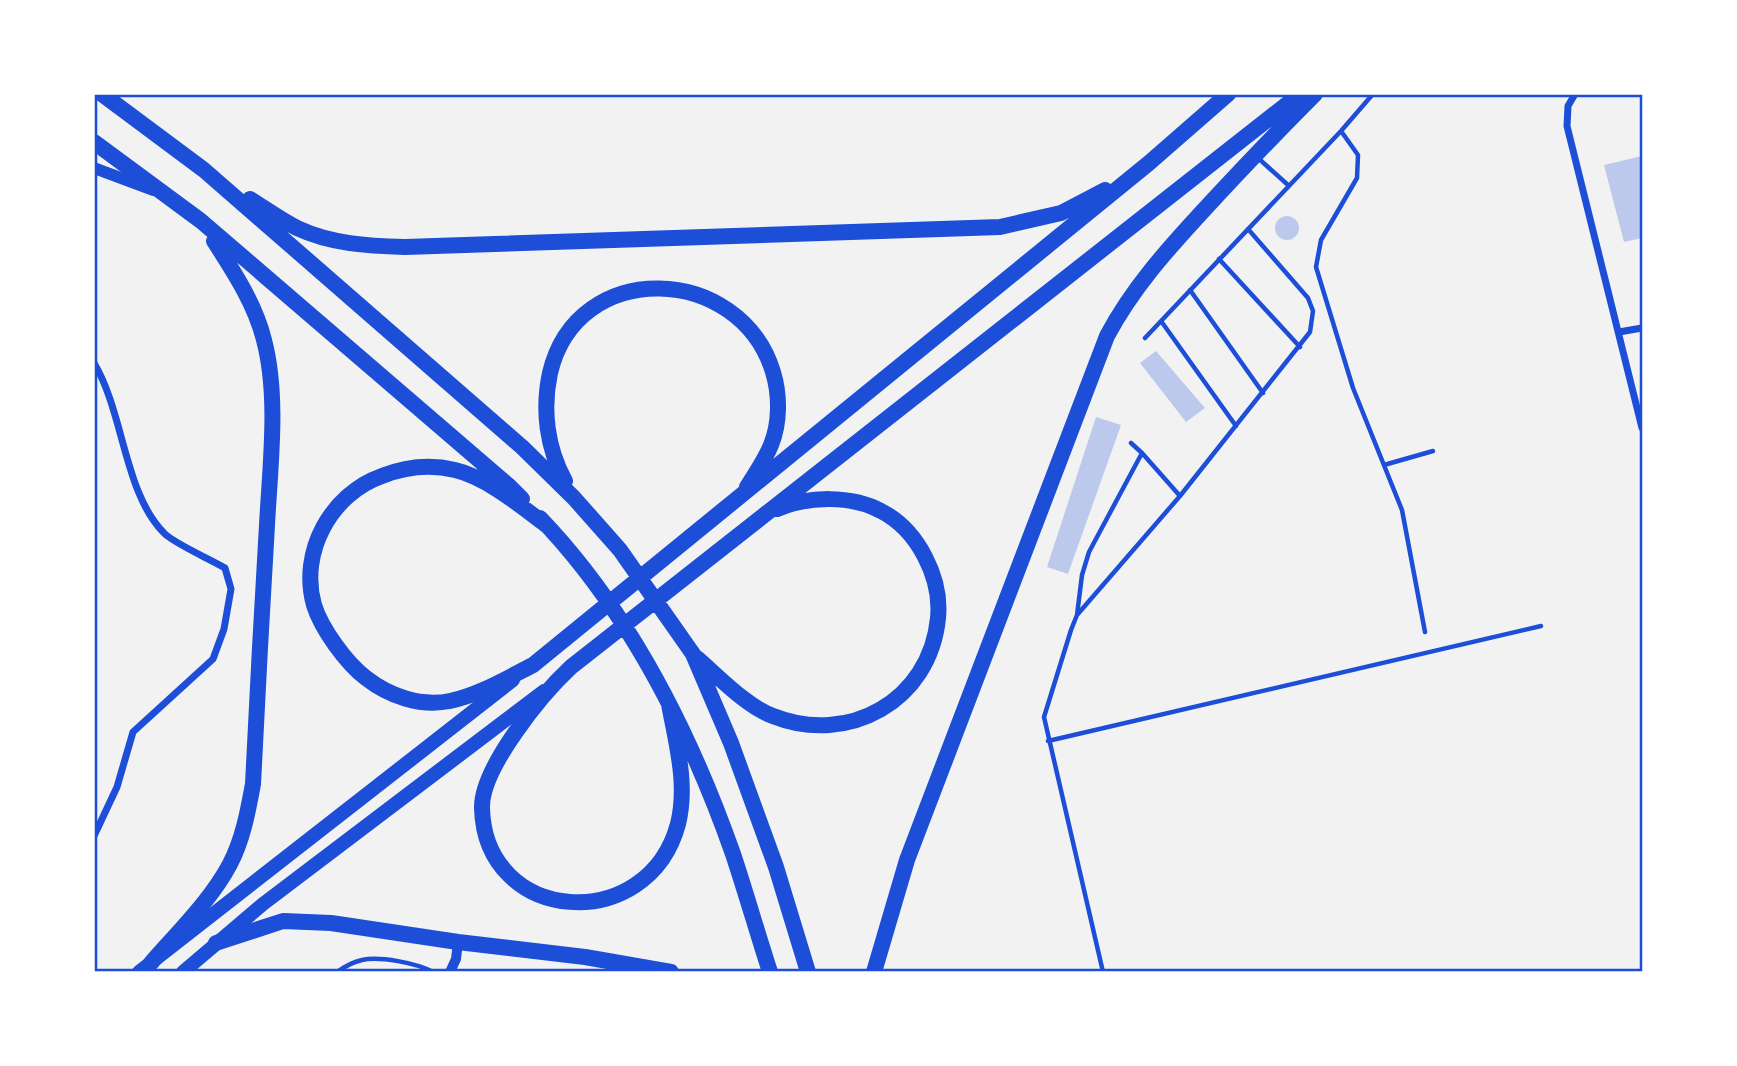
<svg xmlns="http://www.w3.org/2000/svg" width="1737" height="1066" font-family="Mulish,sans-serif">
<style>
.building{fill:#bdc9ec}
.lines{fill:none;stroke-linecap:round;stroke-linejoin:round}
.service{stroke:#1d4ed8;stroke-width:4.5}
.minor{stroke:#1d4ed8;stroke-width:7}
.tertiary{stroke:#1d4ed8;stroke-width:10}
.secondary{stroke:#1d4ed8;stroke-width:12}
.primary{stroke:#1d4ed8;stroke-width:14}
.trunk{stroke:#1d4ed8;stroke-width:16}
.neatline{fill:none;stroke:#1d4ed8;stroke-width:2.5}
</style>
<rect width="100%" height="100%" fill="#f2f2f2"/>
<path class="building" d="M1642,156V238L1624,242L1604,165Z
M1275 228a12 12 0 1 1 24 0a12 12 0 1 1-24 0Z
M1156,351L1205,408L1186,422L1140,363Z
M1096,417L1121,425L1068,574L1047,567Z"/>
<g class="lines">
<path class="service" d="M1341,131L1358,155L1357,178L1321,240L1316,267L1353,388L1402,510L1425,632
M1258,158L1288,185
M1219,259L1300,347
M1190,290L1263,393
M1161,321L1236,426
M1145,338L1341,131L1373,94
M1131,443L1142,453L1180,496
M1384,465L1433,451
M1077,615L1082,575L1089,552L1142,453
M1048,741L1541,626
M337,972C344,967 353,962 362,960C379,956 417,963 433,972
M1103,972L1044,717L1071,630L1077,615L1180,496L1310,332L1313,311L1308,298L1248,229"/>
<path class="minor" d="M1575,94L1568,106L1567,126L1642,428
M1619,332L1642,328
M94,363C124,413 124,493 164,533C173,543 210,559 225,568L231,589L224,629L213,659L133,732L117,787L94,836"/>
<path class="tertiary" d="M450,972L456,959L458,942"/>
<path class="secondary" d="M94,168L153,190"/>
<path class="primary" d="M139,972L513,680
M183,972L263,904L544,691"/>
<path class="trunk" d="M102,94L204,170L522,447L574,498L620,550L693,654L731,743L776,867L808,972
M94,142L201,221L508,485L522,499
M250,199C266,209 281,220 297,228C331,244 368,246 405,247L1000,227L1061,213L1105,190
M565,481C547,448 542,410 550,373C577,257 740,264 773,372C780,395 780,423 771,445C765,460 755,474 747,487
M540,518C630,612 690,732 733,854C746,893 757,932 770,972
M546,525C521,506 486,477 455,470C430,464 405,467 382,476C331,494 299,552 314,605C321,628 346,663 366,678C389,696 420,707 450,701C479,695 507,678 533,665L1149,163L1228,94
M697,658C719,677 746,706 773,716C848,746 930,701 938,618C942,578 918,530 881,511C852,495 808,496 777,509
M669,704C676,743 688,784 678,824C648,936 485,925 482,808C481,768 542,694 571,667L1300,94
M216,943L283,921L331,923L458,942L585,957L671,972
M151,963C178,932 211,900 230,864C243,839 248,811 253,784C257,698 262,611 267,525C270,466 279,397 264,340C255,304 234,272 214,241
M874,972L907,860L1107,336C1132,289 1166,251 1202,212C1239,172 1276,133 1315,94"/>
</g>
<rect width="1737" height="1066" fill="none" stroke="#ffffff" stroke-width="192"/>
<rect x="96" y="96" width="1545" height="874" class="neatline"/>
</svg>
